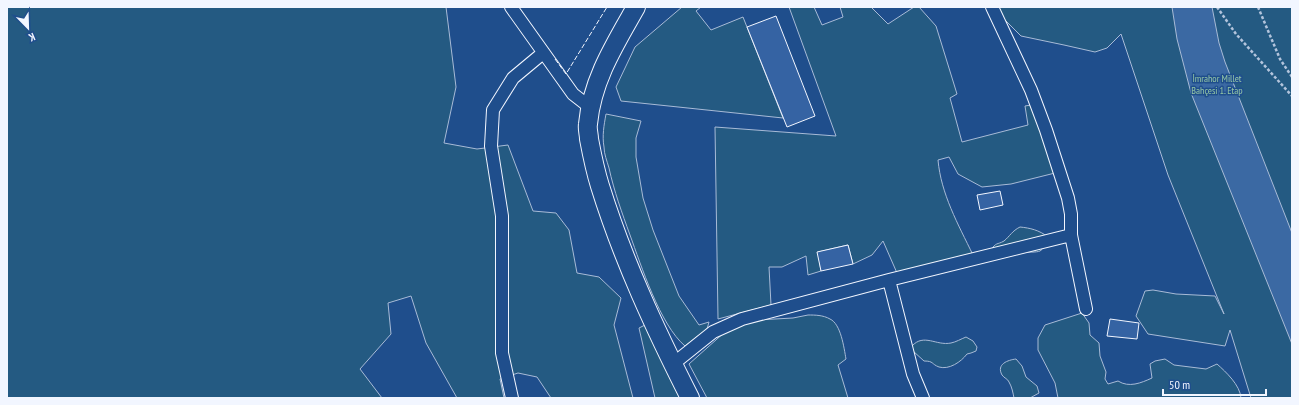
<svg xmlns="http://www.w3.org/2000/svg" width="1299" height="405" font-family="'PT Sans Narrow',sans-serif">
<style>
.green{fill:#245a82;stroke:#a8bbd7}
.water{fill:#3b69a3;stroke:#a8bbd7}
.building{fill:#3563a3;stroke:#f2f6ff}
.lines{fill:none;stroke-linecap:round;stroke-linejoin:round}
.street-casing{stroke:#f2f6ff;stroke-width:14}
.secondary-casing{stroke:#f2f6ff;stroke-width:20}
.path{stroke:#b3c4dc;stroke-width:2.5;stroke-dasharray:3 2;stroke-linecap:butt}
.street{stroke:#1f4e8c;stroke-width:12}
.secondary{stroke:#1f4e8c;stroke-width:18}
.fence{stroke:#f2f6ff;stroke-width:1;stroke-dasharray:5 2;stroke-linecap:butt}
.labels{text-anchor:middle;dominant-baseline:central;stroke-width:3;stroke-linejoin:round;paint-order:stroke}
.park-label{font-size:10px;fill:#97c8a6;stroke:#1f4e8c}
</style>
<rect width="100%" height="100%" fill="#1f4e8c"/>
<path class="green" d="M7,7H446L456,87L444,143L477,149L508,145L533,211L556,213L569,230L577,273L599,277L621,298L614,325L633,398H551L537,377L518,373L500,379L504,398H457L426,343L411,296L388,303L391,334L360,369L382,398H7Z
M682,7H701L696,11L711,30L743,17L783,118L621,101L616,87L635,47Z
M789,7H814L822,25L843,17L840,7H871L888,24L914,7H919L936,26L957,94L950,98L962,142L1028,125L1025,106L1031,105L1043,133L1055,173L1011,184L982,187L958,174L949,157L938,160C941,194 958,224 973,255L897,273L883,241L872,255L853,264L848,245L818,252L821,271L808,275L806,256L782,267H769L771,305L718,319L715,127L836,136Z
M996,7H1292V398H1251L1230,330L1225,346L1148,334L1136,316L1145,291L1153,290L1176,294L1215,296L1224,314L1168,175L1121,34L1107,48L1095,52L1064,45L1021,36L1002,17Z
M606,114L641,121L636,138V157L643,198L653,230L679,296L699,325L709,322L707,329L685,346C660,325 641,265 630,235C622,213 614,191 609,168C607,161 604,154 604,147C602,136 604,125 606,114Z
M1020,227C1030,228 1039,230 1048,237L1047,244C1045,246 1043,249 1040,251C1034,254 1000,250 991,250C996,242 997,245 1004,241C1010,236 1012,231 1020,227Z
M1082,313L1089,323L1090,335L1099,343L1100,356L1106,372L1105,379L1108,384L1118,381C1129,388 1141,383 1152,378L1150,364L1155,361L1165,359L1174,365L1206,369L1217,364C1226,372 1240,385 1241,398H1058L1055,383L1038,350V338L1045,325Z
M808,315C815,315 823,315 830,319C841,324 844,348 846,359L838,365L848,398H707L689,364L726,331L757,320L793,318Z
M647,324L684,398H655L639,328Z
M966,337L973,341L977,347L976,351L971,353L967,354C961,362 949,370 939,367C931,364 934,361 924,361L913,351L912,346C924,333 936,346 951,343C956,342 961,339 966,337Z
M1016,359L1022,366L1026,377L1037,386L1039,393L1030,398H1014C1013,393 1012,387 1009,382C1008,379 1004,378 1002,375C996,364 1008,360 1016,359Z"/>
<path class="water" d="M1172,7H1212L1219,43L1225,62L1292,233V344L1191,93L1177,39Z"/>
<path class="building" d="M776,16L815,116L787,127L747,27Z
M1000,191L1003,205L980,210L977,195Z
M848,245L853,264L821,271L817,252Z
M1110,319L1139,323L1137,339L1107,336Z"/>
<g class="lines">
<g class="street-casing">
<path id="street" d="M511,7L573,94L591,108
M992,7L1031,90L1046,130L1068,198L1071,214V235L1086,309
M889,280L913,374L923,398
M673,364L713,332L742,319L889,280L1071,235
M512,398L502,353V216L491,146L493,110L513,78L543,53"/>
</g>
<g class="secondary-casing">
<path id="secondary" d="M636,7C615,44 592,80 588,124C587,129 589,134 589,139C592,155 595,170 600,186C623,260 655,329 690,398"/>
</g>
<path class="path" d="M1217,7L1236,34L1292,96
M1258,7L1280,59L1292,77"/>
<use href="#street" class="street"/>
<use href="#secondary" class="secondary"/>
<path class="fence" d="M555,59L566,74L607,7"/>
</g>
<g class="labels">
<g class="park-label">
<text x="1217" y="78">İmrahor Millet<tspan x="1217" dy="12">Bahçesi 1. Etap</tspan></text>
</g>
</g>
<rect width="1299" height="405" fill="none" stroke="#f2f6ff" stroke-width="16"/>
<g transform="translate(28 28) rotate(157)" stroke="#1f4e8c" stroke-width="3" paint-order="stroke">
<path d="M0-3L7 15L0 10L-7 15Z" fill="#f2f6ff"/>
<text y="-6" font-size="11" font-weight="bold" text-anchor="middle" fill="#f2f6ff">K</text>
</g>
<path d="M1163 389v6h103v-6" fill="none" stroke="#f2f6ff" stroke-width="2"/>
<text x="1169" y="389" font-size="12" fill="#f2f6ff" stroke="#1f4e8c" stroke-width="3" paint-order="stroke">50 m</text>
</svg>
